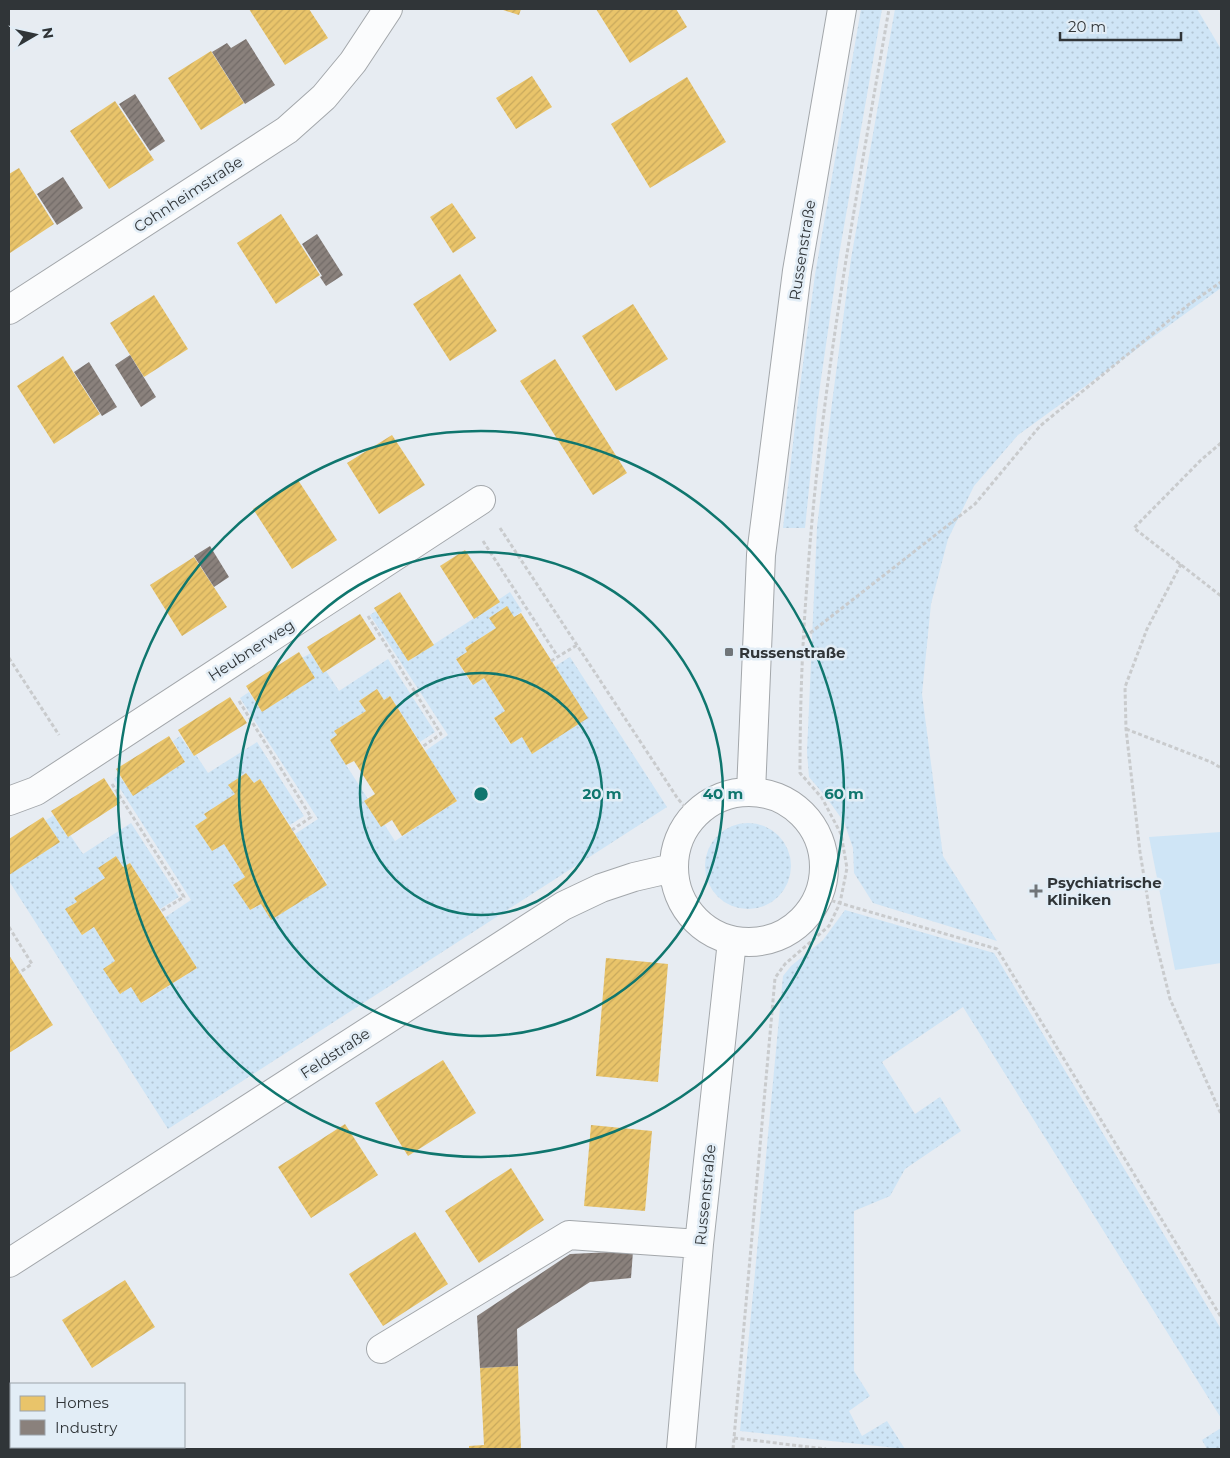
<svg xmlns="http://www.w3.org/2000/svg" width="1230" height="1458" font-family="Montserrat,sans-serif">
<style>
.grass{fill:url(#grass-dots)}
.pitch{fill:#cfe5f6}
.homes{fill:url(#homes-hatch)}
.industry{fill:url(#industry-hatch)}
.lines{fill:none;stroke-linecap:round;stroke-linejoin:round}
.minor-casing{stroke:#a3a7ab;stroke-width:30}
.path{stroke:#c9cbcd;stroke-width:3;stroke-dasharray:4 2.5;stroke-linecap:butt}
.minor{stroke:#fbfcfd;stroke-width:28}
.ring{fill:none;stroke:#0f766e;stroke-width:2.5}
.poi-dot{fill:#707579;stroke:#e2edf6;stroke-width:2}
.labels{text-anchor:middle;dominant-baseline:central;stroke-width:5;stroke-linejoin:round;paint-order:stroke}
.street-label{font-size:15px;fill:#303538;stroke:#e2edf6}
.poi-label{font-size:15px;font-weight:bold;fill:#303538;stroke:#e2edf6;text-anchor:start}
.centre{fill:#0f766e;stroke:#e2edf6;stroke-width:2.5}
.ring-label{font-size:15px;text-anchor:middle;font-weight:bold;fill:#0f766e;stroke:#e2edf6;stroke-width:5;stroke-linejoin:round;paint-order:stroke}
</style>
<defs>
<pattern id="grass-dots" width="8" height="8" patternUnits="userSpaceOnUse" patternTransform="scale(1.25)"><rect width="8" height="8" fill="#cfe5f6"/><path d="M2 2h.1M6 6h.1" fill="none" stroke="#b2c5d4" stroke-width="1.8" stroke-linecap="round"/></pattern>
<pattern id="homes-hatch" width="6" height="6" patternUnits="userSpaceOnUse" patternTransform="scale(1.25)"><rect width="6" height="6" fill="#e9c46a"/><path d="M-1 1l2-2M0 6l6-6M5 7l2-2" fill="none" stroke="#c8a95d"/></pattern>
<pattern id="industry-hatch" width="6" height="6" patternUnits="userSpaceOnUse" patternTransform="scale(1.25)"><rect width="6" height="6" fill="#8a817c"/><path d="M-1 1l2-2M0 6l6-6M5 7l2-2" fill="none" stroke="#716a67"/></pattern>
</defs>
<rect width="100%" height="100%" fill="#e7ecf2"/>
<path class="grass" d="M861,9H882L839,255L818,400L805,528H783L798,401L815,275Z
M895,9H1197L1221,49V288L1189,311L1018,435L974,486L948,539L931,604L922,694L943,856L997,941L873,903L854,873L853,848L844,822L826,797L809,777L807,752L817,527L832,403L851,259Z
M510,592L522,611L514,617L490,618L496,628L465,648L467,652L456,659L472,685L484,678L505,711L494,718L510,744L522,737L532,753L554,667L570,657L667,807L168,1129L9,881V875L59,842L45,821L54,815L67,836L70,835L83,854L131,823L179,897L160,909L130,863L123,867L116,856L99,868L105,878L74,898L77,902L66,909L82,935L94,927L115,961L104,969L120,994L131,987L142,1003L197,968L164,918L191,900L114,779L119,775L133,795L185,762L173,741L180,736L194,756L196,755L208,773L257,742L304,816L290,825L260,779L254,783L246,773L229,785L235,794L204,814L207,818L196,826L212,851L224,844L245,877L234,885L250,910L261,904L271,920L327,883L295,834L318,819L240,698L249,692L262,712L314,678L302,658L311,653L323,673L326,671L339,691L388,659L435,732L420,742L390,696L384,700L377,689L359,701L366,711L334,731L337,735L330,740L395,841L457,801L425,751L448,735L370,615L376,611L408,661L499,602L498,600Z
M705 866a43 43 0 1 1 86 0a43 43 0 1 1-86 0Z
M845,910L994,953L1221,1329V1418L963,1007L882,1062L915,1114L940,1097L961,1131L905,1169L890,1196L854,1211V1371L870,1396L849,1411L862,1436L887,1421L905,1449L740,1431L783,976L791,966L823,940Z
M1221,1428V1449H1207L1202,1440Z"/>
<path class="pitch" d="M1221,832V963L1175,970L1149,837Z"/>
<path class="homes" d="M249,9H309L328,38L285,65Z
M500,9H521L519,15Z
M596,9H676L687,27L630,63Z
M211,51L244,103L201,130L168,78Z
M532,76L552,107L516,129L496,98Z
M687,77L726,142L650,188L611,124Z
M115,101L154,160L109,189L70,131Z
M19,168L54,224L10,253L9,251V174Z
M452,203L476,238L453,253L430,217Z
M281,214L320,275L276,304L237,243Z
M460,274L497,331L450,361L413,304Z
M154,295L188,349L144,377L110,323Z
M633,304L668,359L616,391L582,336Z
M63,356L100,414L54,444L17,386Z
M555,359L627,473L593,495L520,381Z
M392,435L425,485L379,514L347,463Z
M298,480L337,540L292,569L253,509Z
M465,550L500,602L474,619L440,566Z
M194,557L227,607L182,636L150,585Z
M400,592L434,645L408,661L374,608Z
M507,606L514,617L521,613L588,718L532,754L522,737L511,744L494,718L505,711L484,678L473,685L456,659L467,652L465,648L496,628L489,618Z
M360,614L376,639L323,673L307,647Z
M299,652L315,678L262,712L246,686Z
M377,689L384,700L390,696L457,801L402,836L392,820L381,827L364,801L375,794L354,761L346,765L330,740L337,735L334,731L366,711L359,701Z
M230,697L247,723L194,756L178,730Z
M169,736L185,762L133,796L116,769Z
M246,773L254,783L260,779L327,885L271,920L261,904L250,910L233,885L245,877L224,844L212,851L195,826L207,818L204,814L235,794L228,785Z
M104,778L120,803L68,837L51,811Z
M43,817L60,842L9,875V839Z
M116,856L123,867L130,863L197,968L141,1003L131,987L120,994L103,969L115,961L94,927L82,935L65,909L77,902L74,898L105,878L98,868Z
M9,955L53,1025L9,1053Z
M606,958L668,964L658,1082L596,1076Z
M443,1060L476,1113L408,1156L375,1103Z
M345,1124L378,1175L311,1218L278,1167Z
M591,1125L652,1131L645,1211L584,1206Z
M511,1168L544,1220L479,1263L445,1211Z
M415,1232L448,1284L383,1326L349,1274Z
M125,1280L155,1327L92,1368L62,1320Z
M518,1366L521,1449H469V1446L484,1445L480,1368Z"/>
<path class="industry" d="M246,39L275,85L245,104L212,52L227,43L231,48Z
M135,94L165,141L150,151L119,104Z
M63,177L83,208L57,225L37,194Z
M317,234L343,275L326,286L320,277L322,276L302,244Z
M130,355L156,397L141,407L115,365Z
M89,362L117,407L102,416L74,372Z
M210,546L229,577L214,587L194,556Z
M633,1251L631,1278L590,1282L517,1329L518,1366L480,1368L477,1316L570,1254Z"/>
<g class="lines">
<g class="minor-casing">
<path id="minor" d="M9,310L287,130L324,97L353,62L388,9
M674 867a75 75 0 1 1 150 0a75 75 0 1 1-150 0Z
M751,792L761,555L797,271L842,9
M9,801L36,791L481,500
M9,1263L563,906L601,888L634,877L673,868
M381,1349L569,1235L699,1244
M681,1449L699,1244L732,941"/>
</g>
<path class="path" d="M1221,443L1201,460L1134,528L1221,596
M500,528L678,799L693,816
M483,541L558,657
M1181,564L1147,629L1125,687L1126,729L1140,852L1152,926L1170,999L1221,1114
M368,616L441,734L422,747
M805,637L975,504L1040,426L1188,305L1221,282
M9,658L59,735
M551,661L577,645
M239,701L311,817L292,830
M1126,729L1211,762L1221,768
M112,784L184,897L161,911
M819,897L997,949L1221,1317
M9,927L32,964L19,973
M734,1438L826,1449
M733,1449L775,978L785,964L829,926L840,903L847,868L841,834L822,798L800,773C800,710 802,646 807,584C820,390 856,199 889,9"/>
<use href="#minor" class="minor"/>
</g>
<g class="ring">
<circle cx="481" cy="794" r="121"/>
<circle cx="481" cy="794" r="242"/>
<circle cx="481" cy="794" r="363"/>
</g>
<g class="poi-dot">
<rect x="724" y="647" width="10" height="10" rx="2.5"/>
<path d="M1033.5 883.5h5v5h5v5h-5v5h-5v-5h-5v-5h5z"/>
</g>
<g class="labels">
<g class="street-label">
<text transform="translate(188 194) rotate(-33)">Cohnheimstraße</text>
<text transform="translate(802 250) rotate(-81)">Russenstraße</text>
<text transform="translate(251 650) rotate(-33)">Heubnerweg</text>
<text transform="translate(335 1053) rotate(-33)">Feldstraße</text>
<text transform="translate(705 1195) rotate(-84)">Russenstraße</text>
</g>
<g class="poi-label">
<text x="739" y="652">Russenstraße</text>
<text x="1047" y="882">Psychiatrische<tspan x="1047" dy="17">Kliniken</tspan></text>
</g>
</g>
<circle cx="481" cy="794" r="8" class="centre"/>
<g class="ring-label">
<text x="602" y="799">20 m</text>
<text x="723" y="799">40 m</text>
<text x="844" y="799">60 m</text>
</g>
<rect width="1230" height="1458" fill="none" stroke="#303538" stroke-width="20"/>
<rect x="10" y="1383" width="175" height="65" fill="#e2edf6" stroke="#9ba3aa"/>
<rect x="20" y="1396" width="25" height="15" fill="#e9c46a" stroke="#9ba3aa"/>
<text x="55" y="1408" font-size="15" fill="#303538">Homes</text>
<rect x="20" y="1420" width="25" height="15" fill="#8a817c" stroke="#9ba3aa"/>
<text x="55" y="1433" font-size="15" fill="#303538">Industry</text>
<g transform="translate(35 35) rotate(81)" stroke="#e2edf6" stroke-width="4" paint-order="stroke">
<path d="M0-4L9 19L0 12L-9 19Z" fill="#303538"/>
<text y="-8" font-size="14" font-weight="bold" text-anchor="middle" fill="#303538">N</text>
</g>
<path d="M1060 32v8h121v-8" fill="none" stroke="#303538" stroke-width="2.5"/>
<text x="1068" y="32" font-size="15" fill="#303538" stroke="#e2edf6" stroke-width="4" paint-order="stroke">20 m</text>
</svg>
